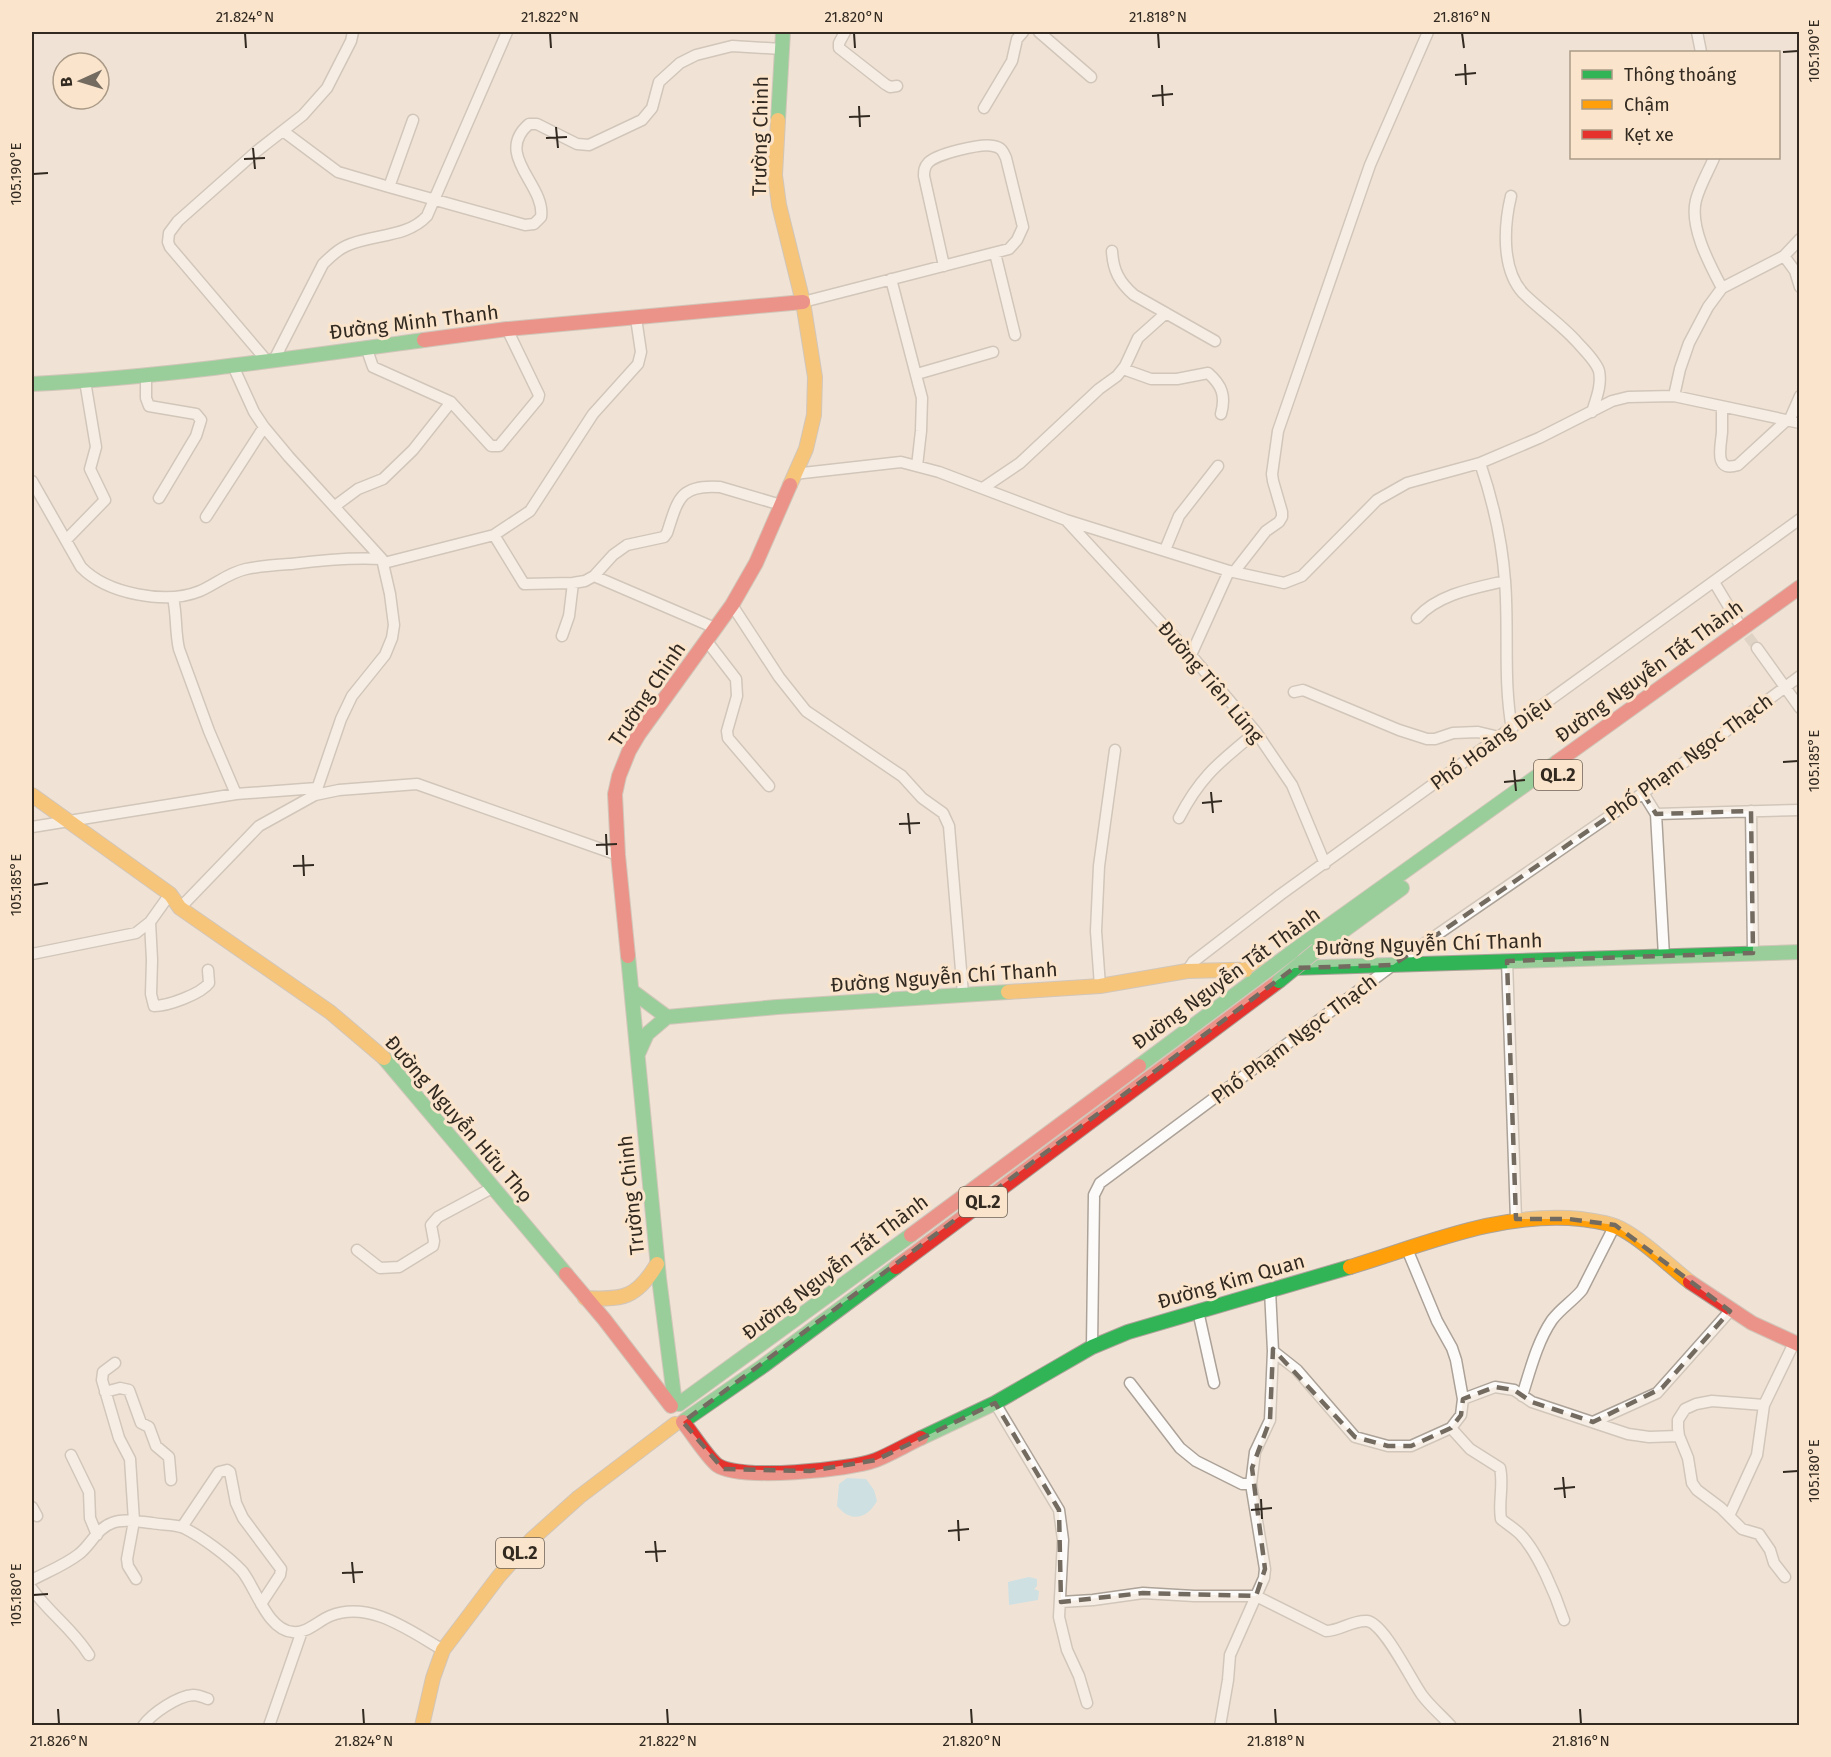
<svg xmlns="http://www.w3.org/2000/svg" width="1831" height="1757" font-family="'Fira Sans',sans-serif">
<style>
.water{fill:#a4dbf2}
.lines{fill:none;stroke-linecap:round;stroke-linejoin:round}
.street-tunnel{stroke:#cabeb2;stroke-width:10;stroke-dasharray:10 5;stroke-linecap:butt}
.street-casing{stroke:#aca298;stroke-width:13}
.fast-casing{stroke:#aca298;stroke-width:16}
.slow-casing{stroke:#aca298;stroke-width:16}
.jam-casing{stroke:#aca298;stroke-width:16}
.street{stroke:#fdfbf9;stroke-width:10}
.fast{stroke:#30b455;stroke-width:14}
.slow{stroke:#ff9f0a;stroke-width:14}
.jam{stroke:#e5322d;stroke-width:14}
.fast-bridge-casing{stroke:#aca298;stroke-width:16;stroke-linecap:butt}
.fast-bridge{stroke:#30b455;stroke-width:14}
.marked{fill:none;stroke:#746b60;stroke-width:4.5;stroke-dasharray:12 8;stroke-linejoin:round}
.ticks{fill:none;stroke:#322a21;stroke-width:2}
.labels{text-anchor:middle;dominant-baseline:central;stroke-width:6;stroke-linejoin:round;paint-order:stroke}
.shield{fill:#fae4cb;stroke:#6e6254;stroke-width:1.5}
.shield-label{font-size:18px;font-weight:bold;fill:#322a21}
.street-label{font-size:20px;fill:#322a21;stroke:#fae4cb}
.neatline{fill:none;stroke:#322a21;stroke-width:2}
.ticks-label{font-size:15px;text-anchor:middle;fill:#322a21}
</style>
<rect width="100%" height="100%" fill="#f0e3d6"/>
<path class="water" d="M847,1478L866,1479L874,1490L877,1501C867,1519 851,1523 837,1506L839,1484Z
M1029,1577L1037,1579V1586L1034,1589L1039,1591L1038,1600L1009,1605L1008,1582Z"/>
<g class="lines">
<path class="street-tunnel" d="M1739,624L1757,648"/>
<g class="street-casing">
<path id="street" d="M845,32L839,43V48L885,84L890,87L897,86
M1039,32L1091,77
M1697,32L1701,52
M984,108L1012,61L1017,39L1023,32
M413,120L389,187L525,225L534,224L541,217C546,185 493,155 529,124H537L577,144L589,145L642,120L652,108L659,82L680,63L696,55L732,46L782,49
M283,131L338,172L389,187
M1714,158C1708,172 1700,185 1696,200C1689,227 1710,265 1722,288
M1511,196C1504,225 1501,269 1523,293C1540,310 1561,324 1577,342C1584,350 1596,361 1599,371C1602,385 1596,399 1592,412
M1112,251C1113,270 1119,282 1134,295L1215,341
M995,253L1015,335
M1784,256L1795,271L1800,287
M891,279L922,398L921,431L917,466
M803,302L1009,249L1017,240L1023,227L1006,158C1003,151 1001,147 993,146C982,143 935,154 928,163C924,167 924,171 924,176L944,266
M366,347L373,367L451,402L491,446H499L538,399L539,395L507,329
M274,360L323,264C330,257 337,250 346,246C372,234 407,238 427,216L507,32
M267,361L170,247L168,242L169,233L178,221L257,151L303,115L327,88L351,41L353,32
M233,366L254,412L264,427L289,457L382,559L390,594L394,625L392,638L385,655L352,696L341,719L315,795
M1123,369L1151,379H1177L1208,373C1222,385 1226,396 1221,414
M917,374L993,352
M146,375V398L149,406L196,414L201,420L196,436L159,498
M1674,396L1680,369L1689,343L1708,307L1722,288L1784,256L1800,239
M1722,407C1722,415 1722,423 1722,432C1721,446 1713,473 1738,465L1787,420
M1789,421L1800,396
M1480,463C1493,501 1502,541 1505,581C1509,630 1503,680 1512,729
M794,474L901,462L939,472L1066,520L1229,571L1284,583L1302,576L1377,500L1407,483L1480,463L1539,438L1612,401L1628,397L1674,396L1800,423
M32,481L81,567C107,594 166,605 200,591C216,584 228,573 246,569C260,566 276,565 291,564C322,560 351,557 382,559
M983,488L1020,463L1099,389L1117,376L1125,366L1138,338L1166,313
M335,506L358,489L383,479L413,450L451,402
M206,517L264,427
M1066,520L1190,654L1256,732L1292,785L1325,864
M494,535L524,584L573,583L585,581L594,576L613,555L627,545L664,537L667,533C678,500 679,484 720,487L781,505
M66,540L105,500L90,469L96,447L85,381
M1165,550L1179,516L1218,466
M384,563L494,535L530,511L593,414L638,364L641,352L636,318
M1234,572L1266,531L1279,522L1282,517V512L1273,481L1272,474L1278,431L1370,165L1428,32
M594,576L715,628
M1714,582L1738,622
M173,598C177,615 175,632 179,649L209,731L236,794L317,788
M732,605L779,677L806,711L902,776L922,798L943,813L949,826L963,994
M1417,618C1438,594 1475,588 1505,581
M562,636L569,616L573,583
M706,640L736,679L737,696L727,731L728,738L769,786
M1757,648L1800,708
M1191,655L1229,571
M1294,692L1303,690L1399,730L1427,739H1435L1453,733L1478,732L1499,737
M1643,793L1656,814L1664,956
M1751,811L1753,953
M1656,814L1800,810
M1179,818C1201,775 1220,762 1256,732
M32,827L236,794
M180,908L259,826L315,795L339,790L417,784L618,855
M150,922L152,960L151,994L154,1006C168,1006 201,994 209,983L208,970
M32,954L136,933L150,922L170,894
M1507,961L1516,1219
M1187,971L1193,962L1280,895L1800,519
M1100,986L1096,931L1099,866L1115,750
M357,1250L380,1268L399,1267L433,1246L434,1241L431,1225L438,1217L492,1188
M1198,1311L1214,1383
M1092,1347L1094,1195L1100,1183L1393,965L1643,793L1800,676
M1273,1351L1297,1370L1355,1437L1388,1446H1411L1451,1428L1461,1415L1463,1399L1456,1360L1452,1348L1437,1321L1407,1249
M115,1363L103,1372L102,1380L119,1438L130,1459L134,1521L127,1559L128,1566L136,1579
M1130,1383L1180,1448L1196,1461L1242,1484H1251
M105,1392L120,1388L129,1390L141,1423L149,1427L156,1446L169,1457L171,1480
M1522,1396C1530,1371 1537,1342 1552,1320C1561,1308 1573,1301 1582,1290L1615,1225
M1463,1399L1495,1387L1514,1390L1532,1402L1628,1434L1649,1437L1679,1436
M995,1403L1059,1510L1063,1540L1059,1617L1067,1650L1079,1676L1087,1703
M1764,1405L1712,1401L1696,1404L1685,1409L1678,1420V1428L1679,1436L1688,1458L1692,1483L1697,1490L1721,1508L1742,1529L1759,1534L1770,1550L1774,1563L1785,1577
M1593,1422L1657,1393L1730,1311
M1451,1428L1470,1449L1500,1468C1504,1485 1498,1502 1501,1519C1507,1524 1515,1529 1520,1534C1538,1552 1556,1596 1564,1620
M71,1455L89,1492L90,1518L97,1535
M32,1507L37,1516
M1729,1516L1757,1455L1764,1405L1794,1343
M182,1527L219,1472L227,1470L230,1472L236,1503L243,1518L281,1569L280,1575L261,1604
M32,1580C47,1572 65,1565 79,1554C91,1545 97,1528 112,1523C123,1518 140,1522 152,1523C162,1525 175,1524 184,1528C202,1537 228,1556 242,1571C256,1588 267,1630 293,1632C306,1634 318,1621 330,1616C370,1600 410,1631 443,1650
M32,1589C50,1614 72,1628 89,1655
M1061,1602L1093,1600L1143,1593L1194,1596H1256L1326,1631C1340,1631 1352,1620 1367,1621C1384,1623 1411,1680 1422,1695C1430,1706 1442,1716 1451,1726
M143,1726C152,1713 178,1696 193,1695C198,1695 203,1697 208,1699
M269,1726L302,1631
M1220,1726L1228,1680L1230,1655L1264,1578L1265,1569L1251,1484L1255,1452L1270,1420L1273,1351L1270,1290"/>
</g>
<g class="fast-casing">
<path id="fast" d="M778,120L783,32
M32,384C163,377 294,358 424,340
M1317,950L1402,888
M1292,952L1557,762
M628,956L659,1278L675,1404
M1292,968L1800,952
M632,991L667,1017L777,1007L1008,992
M638,1054L647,1034L667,1017
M384,1058L566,1274
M1139,1066L1256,979
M679,1404L911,1235
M685,1420L763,1366L896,1267
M921,1438L995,1403L1092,1347L1128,1332L1350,1267"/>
</g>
<g class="slow-casing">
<path id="slow" d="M778,120L775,175L779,205L803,302L815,377L814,415L806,449L790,485
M32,795L170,894L180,908L330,1012L384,1058
M1008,992L1100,986L1187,971L1273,969
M1350,1267C1426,1244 1500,1211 1581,1219C1595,1221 1612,1223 1625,1231C1648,1244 1668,1265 1690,1282
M585,1298C623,1300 637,1298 657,1264
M422,1726L433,1678L443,1650L499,1576L531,1540L579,1497L675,1424"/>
</g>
<g class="jam-casing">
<path id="jam" d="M424,340L507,329L803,302
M1557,762L1800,587
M628,956L618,855L615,794L619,776L629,751L639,734L732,605L756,563L790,485
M911,1235L1139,1066
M896,1267L1279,981
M566,1274L604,1319L671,1406
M1690,1282L1752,1323L1800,1345
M683,1422C692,1433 707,1457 717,1465C739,1481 850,1470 876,1460C891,1454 906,1445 921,1438"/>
</g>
<use href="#street" class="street"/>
<use href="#fast" class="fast"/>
<use href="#slow" class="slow"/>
<use href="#jam" class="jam"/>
<g class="fast-bridge-casing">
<path id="fast-bridge" d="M1256,979L1292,952
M1279,981L1317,950"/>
</g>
<use href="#fast-bridge" class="fast-bridge"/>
</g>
<path d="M0 0H1831V1757H0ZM1643,793L1656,814L1751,811L1753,953L1507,961L1516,1219H1569L1615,1225L1730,1311L1662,1388L1593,1422L1532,1402L1514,1390L1495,1387L1463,1399L1461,1415L1451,1428L1411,1446H1388L1355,1437L1273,1349L1270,1420L1252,1468L1265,1569L1256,1596L1143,1593L1061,1602L1059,1510L995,1403L876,1460L810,1471L723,1469L683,1422L1294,968L1393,965Z" fill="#f0e3d6" fill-opacity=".55" fill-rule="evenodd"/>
<path class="marked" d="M1643,793L1656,814L1751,811L1753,953L1507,961L1516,1219H1569L1615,1225L1730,1311L1662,1388L1593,1422L1532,1402L1514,1390L1495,1387L1463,1399L1461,1415L1451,1428L1411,1446H1388L1355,1437L1273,1349L1270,1420L1252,1468L1265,1569L1256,1596L1143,1593L1061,1602L1059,1510L995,1403L876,1460L810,1471L723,1469L683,1422L1294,968L1393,965Z"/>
<path class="ticks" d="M245,33L246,48M550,33L551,48M854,33L855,48M1158,33L1159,48M1462,33L1464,48M1783,52L1798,51M1465,64L1466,85M1455,75L1476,73M1162,85L1163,106M1152,96L1173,94M859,106L860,127M849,117L870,116M556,127L558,148M546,138L567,137M253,148L255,169M244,159L265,158M33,174L48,173M1783,762L1798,761M1514,770L1516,791M1504,782L1525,780M1211,792L1213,813M1202,803L1222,801M908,813L910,834M899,824L920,823M606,834L607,855M596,845L617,844M303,855L304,876M293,866L314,865M33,885L48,883M1783,1472L1798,1471M1563,1477L1565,1498M1554,1489L1575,1487M1261,1499L1262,1519M1251,1510L1272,1508M958,1520L959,1541M948,1531L969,1529M655,1541L657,1562M645,1552L666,1551M352,1562L354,1583M342,1573L363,1572M33,1595L48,1594M58,1709L59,1724M363,1709L364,1724M667,1709L668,1724M971,1709L972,1724M1275,1709L1276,1724M1580,1709L1581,1724"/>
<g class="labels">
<g class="shield">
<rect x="1534" y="760" width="48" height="30" rx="4.5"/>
<rect x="959" y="1187" width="48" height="30" rx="4.5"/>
<rect x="496" y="1538" width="48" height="30" rx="4.5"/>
</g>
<g class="shield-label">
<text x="1558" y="775">QL.2</text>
<text x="983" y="1202">QL.2</text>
<text x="520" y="1553">QL.2</text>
</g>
<g class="street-label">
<text transform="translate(760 136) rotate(-89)">Trường Chinh</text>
<text transform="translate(414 322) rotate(-7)">Đường Minh Thanh</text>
<text transform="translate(1649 671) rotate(-36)">Đường Nguyễn Tất Thành</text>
<text transform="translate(1211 682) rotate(50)">Đường Tiên Lũng</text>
<text transform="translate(647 694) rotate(-56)">Trường Chinh</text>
<text transform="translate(1491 743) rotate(-36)">Phố Hoàng Diệu</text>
<text transform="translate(1689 757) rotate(-36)">Phố Phạm Ngọc Thạch</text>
<text transform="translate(1429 944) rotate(-2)">Đường Nguyễn Chí Thanh</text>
<text transform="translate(944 977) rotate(-4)">Đường Nguyễn Chí Thanh</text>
<text transform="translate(1226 978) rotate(-36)">Đường Nguyễn Tất Thành</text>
<text transform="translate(1294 1039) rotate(-37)">Phố Phạm Ngọc Thạch</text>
<text transform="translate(459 1119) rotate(49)">Đường Nguyễn Hữu Thọ</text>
<text transform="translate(631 1195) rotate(-96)">Trường Chinh</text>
<text transform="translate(835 1267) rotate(-37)">Đường Nguyễn Tất Thành</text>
<text transform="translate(1231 1281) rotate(-16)">Đường Kim Quan</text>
</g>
</g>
<rect width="1831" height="1757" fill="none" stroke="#fae4cb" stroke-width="66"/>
<rect x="1570" y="51" width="210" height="108" fill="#fae4cb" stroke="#aa9a87" stroke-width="1.5"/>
<rect x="1582" y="70" width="30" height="9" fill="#30b455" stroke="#aa9a87" stroke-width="1.5"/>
<text x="1624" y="81" font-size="18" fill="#322a21">Thông thoáng</text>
<rect x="1582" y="100" width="30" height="9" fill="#ff9f0a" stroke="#aa9a87" stroke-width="1.5"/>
<text x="1624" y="111" font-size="18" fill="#322a21">Chậm</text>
<rect x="1582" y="130" width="30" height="9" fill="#e5322d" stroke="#aa9a87" stroke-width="1.5"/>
<text x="1624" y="141" font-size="18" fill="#322a21">Kẹt xe</text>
<g transform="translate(81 81) rotate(266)"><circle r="28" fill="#fae4cb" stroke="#aa9a87" stroke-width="1.5"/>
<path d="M0-4.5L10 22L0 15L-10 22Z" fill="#746b60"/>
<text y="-9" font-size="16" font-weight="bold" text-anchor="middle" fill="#322a21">B</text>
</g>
<rect x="33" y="33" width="1765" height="1691" class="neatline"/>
<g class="ticks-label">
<text x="245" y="22">21.824°N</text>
<text x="550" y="22">21.822°N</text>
<text x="854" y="22">21.820°N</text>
<text x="1158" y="22">21.818°N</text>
<text x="1462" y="22">21.816°N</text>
<text transform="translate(1814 51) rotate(-90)" y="5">105.190°E</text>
<text transform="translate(16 174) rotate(-90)" y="5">105.190°E</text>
<text transform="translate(1814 761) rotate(-90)" y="5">105.185°E</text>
<text transform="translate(16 885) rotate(-90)" y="5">105.185°E</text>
<text transform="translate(1814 1471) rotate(-90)" y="5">105.180°E</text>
<text transform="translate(16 1595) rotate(-90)" y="5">105.180°E</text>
<text x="59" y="1746">21.826°N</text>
<text x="364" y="1746">21.824°N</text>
<text x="668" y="1746">21.822°N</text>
<text x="972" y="1746">21.820°N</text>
<text x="1276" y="1746">21.818°N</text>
<text x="1581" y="1746">21.816°N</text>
</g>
</svg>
